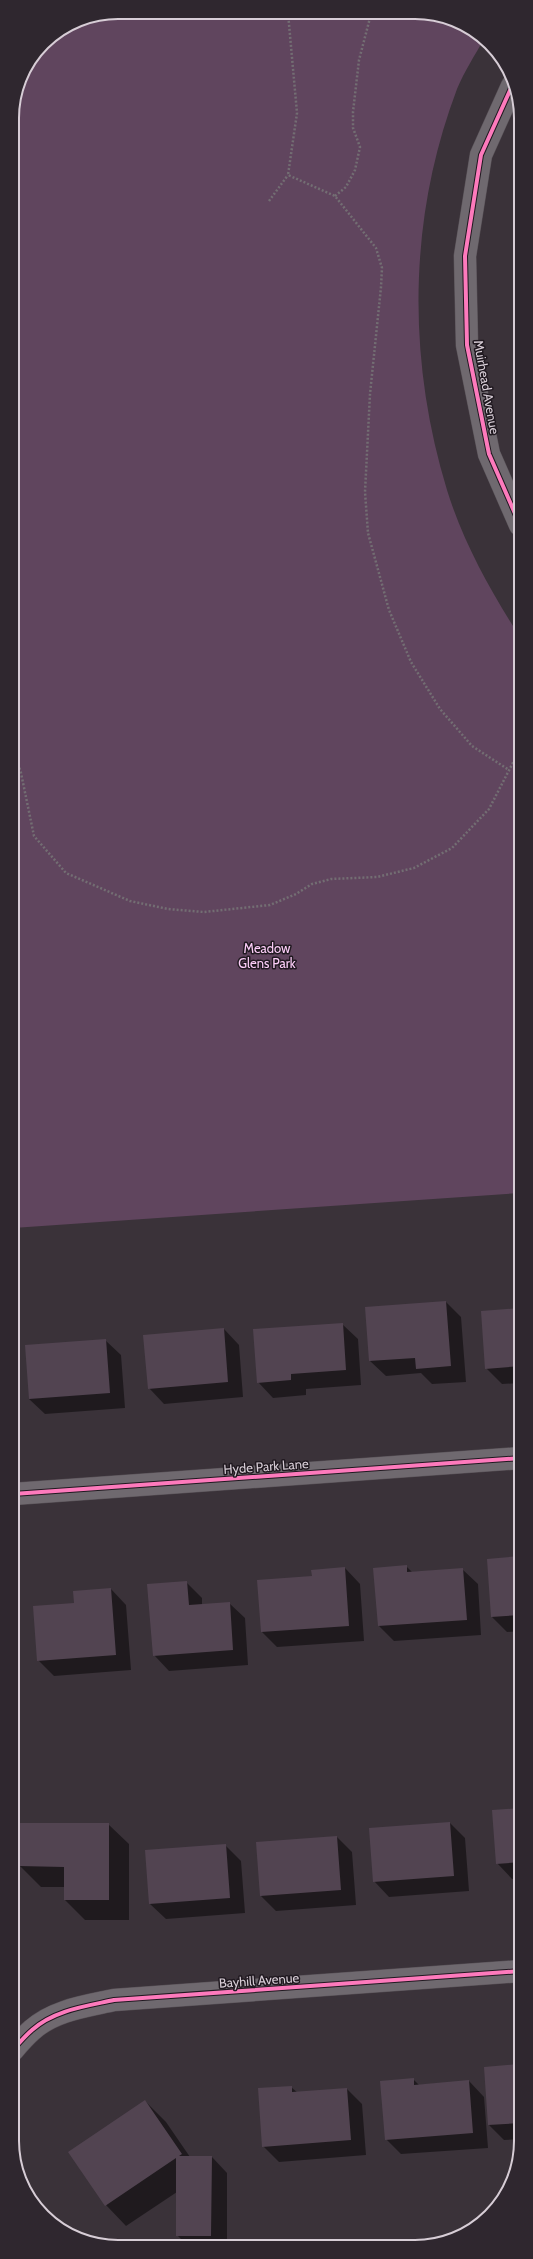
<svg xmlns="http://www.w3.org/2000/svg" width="533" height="2259" font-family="Cabin,sans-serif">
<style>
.green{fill:#60455e}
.shadow{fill:#0007}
.building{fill:#524451}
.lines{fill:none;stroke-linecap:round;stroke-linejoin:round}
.minor-casing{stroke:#585157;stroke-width:23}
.path{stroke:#736e73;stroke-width:2.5;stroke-dasharray:2 2;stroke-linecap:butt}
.minor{stroke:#6f696f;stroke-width:22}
.cycleway-casing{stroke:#201920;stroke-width:6}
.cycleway{stroke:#fd7abc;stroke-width:4}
.labels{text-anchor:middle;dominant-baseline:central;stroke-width:3;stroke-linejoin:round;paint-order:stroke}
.street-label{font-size:13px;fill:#d7cdd6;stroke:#201920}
.park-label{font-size:13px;fill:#fccef8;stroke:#201920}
.rim{fill:none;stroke:#d7cdd6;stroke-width:2}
</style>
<rect width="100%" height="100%" fill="#3a3239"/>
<path class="green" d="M118,12L436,14L468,26L484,39C475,55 464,72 457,89C408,218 407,359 447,490C463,542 491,592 520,637V1193L13,1228L12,111L20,77L43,43L78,20Z"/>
<path class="shadow" d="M446,1302L461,1317L466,1382L432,1384L421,1373L386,1376L370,1361Z
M520,1309L521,1383L502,1384L486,1368L482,1312Z
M342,1324L358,1339L361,1385L306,1389V1395L273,1398L258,1382Z
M224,1329L239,1345L243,1397L164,1404L149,1388Z
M105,1340L121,1355L125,1408L45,1414L29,1399Z
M520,1557L521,1631L507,1632L492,1617Z
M406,1566L412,1572L462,1569L478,1584L481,1635L394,1641L379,1626L374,1569Z
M345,1568L360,1584L364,1641L277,1647L262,1632Z
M186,1582L202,1598V1605L229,1603L245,1618L248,1665L169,1671L154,1655Z
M111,1589L126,1605L131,1670L54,1676L38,1660L75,1604Z
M521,1809V1878L512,1879L497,1863Z
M450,1823L465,1838L469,1891L389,1897L374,1881Z
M108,1824L129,1844V1920H85L65,1900V1887H41L20,1866Z
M337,1837L352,1852L356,1905L276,1911L261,1896Z
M225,1845L241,1861L245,1913L166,1919L150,1904Z
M517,2065L521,2069V2139L504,2140L489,2125Z
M413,2079L419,2085L469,2081L484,2097L488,2148L401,2154L386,2139Z
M291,2087L298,2093L347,2089L362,2104L366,2155L279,2162L263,2146Z
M145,2101L166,2122L190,2157H212L227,2173V2245H187L177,2235V2192L126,2226L106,2205Z"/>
<path class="building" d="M446,1301L451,1366L416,1369L415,1358L369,1361L365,1307Z
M520,1308L521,1366L485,1369L481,1311Z
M343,1323L346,1370L291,1374V1380L257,1383L253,1329Z
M224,1328L228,1382L148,1389L143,1335Z
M106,1339L110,1393L29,1399L25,1345Z
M520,1556L521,1615L491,1617L487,1559Z
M407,1565V1572L463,1568L467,1620L378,1626L373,1568Z
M345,1567L349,1626L261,1632L257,1580L312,1576L311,1570Z
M187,1581L189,1605L230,1602L233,1650L153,1656L147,1584Z
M111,1588L116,1655L37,1661L33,1606L74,1603L73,1591Z
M521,1808V1862L496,1864L492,1810Z
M450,1822L454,1876L373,1882L369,1828Z
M19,1823H109V1900H64V1867L19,1866Z
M337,1836L341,1890L260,1896L256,1842Z
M226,1844L230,1898L149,1904L145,1850Z
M518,2064V2070H521V2123L488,2125L484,2067Z
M414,2078V2085L469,2080L473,2133L385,2140L380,2081Z
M292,2086V2092L347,2088L351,2140L262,2147L258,2088Z
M145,2100L182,2154L179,2156H212L211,2236H176V2158L105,2206L68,2152Z"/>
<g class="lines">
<g class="minor-casing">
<path id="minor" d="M512,86L481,155L465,256L467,345L489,454L520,525
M13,1494L521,1458
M13,2050C19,2043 25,2036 32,2030C54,2010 87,2006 114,2000L521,1971"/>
</g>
<path class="path" d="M288,13L297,113L288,175L335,196L376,248L382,268L381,287L370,394L365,492L368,533L389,610L411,662L440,709L472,746L509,770
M335,196L346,187L355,170L360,147L353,128V112L359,60L371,14
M269,201L288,175
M12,745L21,773L34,836L66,873L130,901L168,909L204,912L270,905L296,894L312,884L331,879L377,877L414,868L452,848L489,809L520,749"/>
<use href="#minor" class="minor"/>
<g class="cycleway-casing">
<path id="cycleway" d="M512,86L481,155L465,256L467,345L489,454L520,525
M13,1494L521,1458
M13,2050C19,2043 25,2036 32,2030C54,2010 87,2006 114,2000L521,1971"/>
</g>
<use href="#cycleway" class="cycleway"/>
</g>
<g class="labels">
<g class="street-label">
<text transform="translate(487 387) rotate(80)">Muirhead Avenue</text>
<text transform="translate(266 1466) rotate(-4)">Hyde Park Lane</text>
<text transform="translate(259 1980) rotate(-4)">Bayhill Avenue</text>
</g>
<g class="park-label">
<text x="267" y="948">Meadow<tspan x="267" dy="15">Glens Park</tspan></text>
</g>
</g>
<path d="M0 0H533V2259H0ZM118 19H415A99 99 0 0 1 514 118V2141A99 99 0 0 1 415 2240H118A99 99 0 0 1 19 2141V118A99 99 0 0 1 118 19Z" fill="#2f272f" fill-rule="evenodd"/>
<path class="rim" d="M118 19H415A99 99 0 0 1 514 118V2141A99 99 0 0 1 415 2240H118A99 99 0 0 1 19 2141V118A99 99 0 0 1 118 19Z"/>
</svg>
